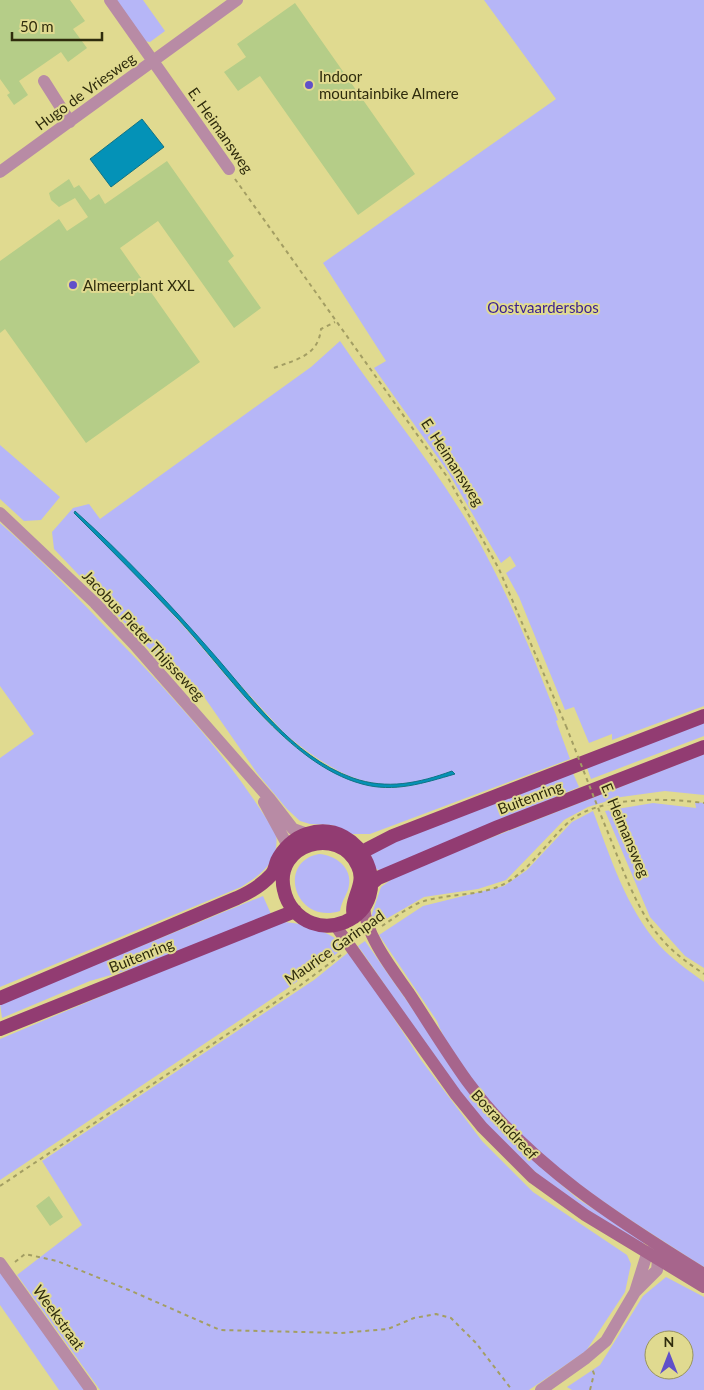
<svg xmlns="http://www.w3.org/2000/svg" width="704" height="1390" font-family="Lato,sans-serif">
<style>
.green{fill:#b6b6f7;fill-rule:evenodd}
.water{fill:#0492b7;stroke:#117384}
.building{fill:#b5cd88}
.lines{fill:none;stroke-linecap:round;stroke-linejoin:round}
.path{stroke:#a39e63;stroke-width:2;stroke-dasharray:4 4;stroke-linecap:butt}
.minor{stroke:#b88ba5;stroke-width:12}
.tertiary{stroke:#b88ba5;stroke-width:12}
.secondary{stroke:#a7658c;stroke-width:12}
.trunk{stroke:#923c72;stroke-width:14}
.path-bridge{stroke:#a39e63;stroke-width:2;stroke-dasharray:4 4;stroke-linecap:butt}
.poi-dot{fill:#6050c9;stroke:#e0da90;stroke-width:2}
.labels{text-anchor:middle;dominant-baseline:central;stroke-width:4;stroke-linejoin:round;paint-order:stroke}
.poi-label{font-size:15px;fill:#2f2c0d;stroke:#e0da90;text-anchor:start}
.street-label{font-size:15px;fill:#2f2c0d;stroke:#e0da90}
.park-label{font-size:15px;fill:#391e91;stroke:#e0da90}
</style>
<rect width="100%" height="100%" fill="#e0da90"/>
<path class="green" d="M115,0H143L165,31L150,42L144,41Z
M484,0H704V706L612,740V734L589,743L574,707L565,710L519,597L506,573L516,566L510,556L501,563L448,472L374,368L386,361L323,263L556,99Z
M340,341C378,397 423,451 460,510C502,576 530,648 558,720L556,721L570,759L370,834H352L332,825L310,824L300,821L287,809L257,773L200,691L158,658L54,549L52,532L73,508L89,504L100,519L311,367ZM75,512L135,570L286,735C344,781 379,799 452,771C421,784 395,794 361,783C284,760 230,676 177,619C144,582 109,548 74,513Z
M0,445L60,497L41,520L24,521L0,499Z
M0,523C42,560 80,600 118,640C178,702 231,760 276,834C280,861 262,874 241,887L0,987V758L34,734L0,686Z
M704,721V736L591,779L586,765Z
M704,754V795L665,791L621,797L588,807L564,820L506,880L478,889L424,897L374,926L371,917L381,887L399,874Z
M572,771L579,787L380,871L375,868L370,852Z
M695,802L704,803V968L685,956L650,917L605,811L653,803L696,808Z
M593,811C610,856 626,908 659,945C672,959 689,971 704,982V1267C616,1211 523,1156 463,1067C453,1052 443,1038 437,1021L379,935L423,906L504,886L527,870L572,822Z
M319,854C335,855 352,867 349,885C348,894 342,899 340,911C295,925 276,862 319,854Z
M263,896L271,914L156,962L90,981L2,1018L0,1004Z
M277,922C299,921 331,931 346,947L285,990L0,1180V1039Z
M365,941L440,1048L535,1162L578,1199L642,1240L647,1251C592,1213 533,1178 489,1128C440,1072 401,1007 358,946Z
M350,951L421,1060L482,1141L533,1192L627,1255L631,1264L625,1292L586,1351L529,1390H100L17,1275L82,1225L42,1161L314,980Z
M0,1269L86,1390H59L0,1305Z
M666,1277L704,1297V1390H572L567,1387L600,1365L643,1296ZM654,1340H684V1370H654Z"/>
<path class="water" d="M142,119L164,147L111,187L90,159Z
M75,511C123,554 168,602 210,650C251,696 291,756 353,778C387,790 419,783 452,771L455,774C424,783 394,793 362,784C288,764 228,673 178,619C144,583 109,548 74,513Z"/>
<path class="building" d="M0,0H70L85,21L73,29L87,48L68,62L61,52L19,81L28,95L14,105L7,95L10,93L0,79Z
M295,3L415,174L358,215L260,76L238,91L224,72L246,57L237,44Z
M167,161L234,256L228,261L261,308L234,328L158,221L120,248L200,362L86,443L5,329L0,333V261L59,219L67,231L88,217L75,198L59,207L51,200L49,193L69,179L74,188L79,185L90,200L99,194L105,204Z
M49,1196L63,1217L50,1226L36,1206Z"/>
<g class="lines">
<path class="path" d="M235,179L448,478L499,569L566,726
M274,368C297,359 318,356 321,329L335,322
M604,823C619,858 635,909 660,937C672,952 688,963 704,974
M382,926C394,918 407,908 421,902C448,893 481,897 506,883C533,867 548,840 571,820C601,796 668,798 704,803
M0,1186L298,987L341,955
M15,1262L25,1254L57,1261L129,1290L220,1330L341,1333L388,1329L414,1318L436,1314L451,1318L476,1343L512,1390
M590,1390L594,1374L592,1368"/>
<path class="minor" d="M110,0L229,169
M44,81L70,122
M0,172L237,0
M0,1263L91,1390
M635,1292L657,1270L659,1249
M541,1390L586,1358L606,1341L635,1292L647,1254L657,1248"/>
<path class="tertiary" d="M0,513L95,603L134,644L269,798L293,829L307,834
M264,802L288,846"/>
<path class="secondary" d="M364,906C365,935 393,970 409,993C428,1022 447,1053 467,1081C528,1164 618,1221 704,1274
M335,925L456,1095L482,1127L532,1177L585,1215L704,1287"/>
<path class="trunk" d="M353,853L362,852L393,836L704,716
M371,884L378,878L498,827L704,747
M0,998L237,898C248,893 263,884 271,875C275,871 275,866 277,861C283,849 294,838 307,834C363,816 398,899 345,922C335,926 323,927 312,923C298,918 287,905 284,890C273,844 339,824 358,866C367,885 349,899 354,917
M0,1029L295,911"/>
<path class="path-bridge" d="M566,726L604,823"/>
</g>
<g class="poi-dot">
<circle cx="309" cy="85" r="5"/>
<circle cx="73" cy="285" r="5"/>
</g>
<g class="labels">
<g class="poi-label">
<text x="319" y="76">Indoor<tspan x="319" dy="17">mountainbike Almere</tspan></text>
<text x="83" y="285">Almeerplant XXL</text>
</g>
<g class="street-label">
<text transform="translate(85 91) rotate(-36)">Hugo de Vriesweg</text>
<text transform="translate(221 130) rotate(55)">E. Heimansweg</text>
<text transform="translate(453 462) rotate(57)">E. Heimansweg</text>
<text transform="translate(144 635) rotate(47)">Jacobus Pieter Thijsseweg</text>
<text transform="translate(530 797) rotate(-21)">Buitenring</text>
<text transform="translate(626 830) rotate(67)">E. Heimansweg</text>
<text transform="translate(334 947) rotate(-35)">Maurice Garinpad</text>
<text transform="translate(141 955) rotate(-22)">Buitenring</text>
<text transform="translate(505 1124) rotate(47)">Bosranddreef</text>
<text transform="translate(59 1317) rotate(54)">Weekstraat</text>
</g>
<g class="park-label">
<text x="543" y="307">Oostvaardersbos</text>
</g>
</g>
<g transform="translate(669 1355)"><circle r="24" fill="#e0da90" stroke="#99945c"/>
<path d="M0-4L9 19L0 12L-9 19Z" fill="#6050c9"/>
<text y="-8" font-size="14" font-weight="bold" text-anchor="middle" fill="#2f2c0d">N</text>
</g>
<path d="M12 32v8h90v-8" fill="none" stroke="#2f2c0d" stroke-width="2.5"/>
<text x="20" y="32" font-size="15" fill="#2f2c0d" stroke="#e0da90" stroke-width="4" paint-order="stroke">50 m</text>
</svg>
